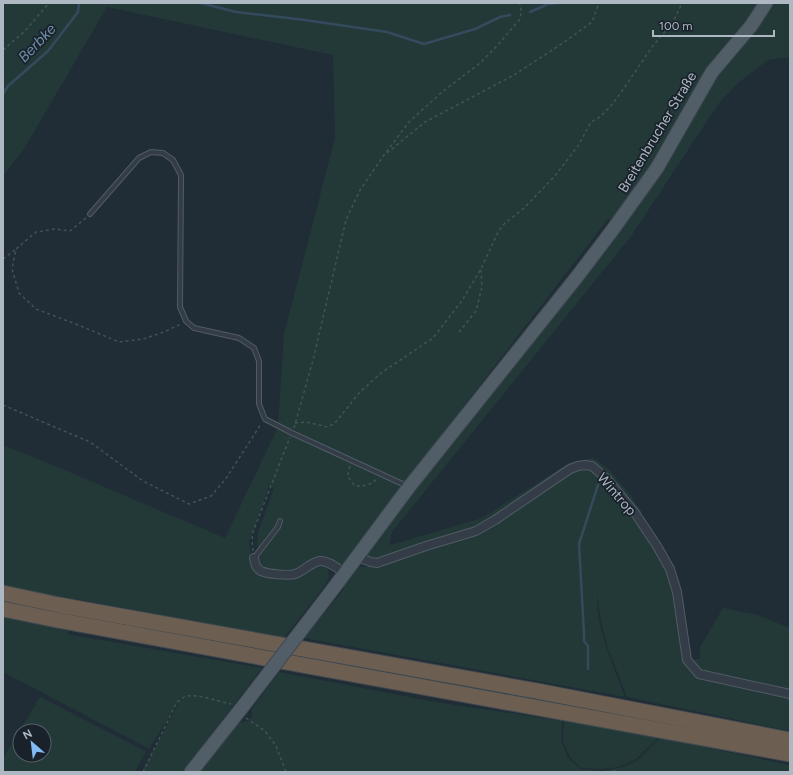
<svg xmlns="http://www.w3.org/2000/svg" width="793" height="775" font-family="Figtree,sans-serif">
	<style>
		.green { fill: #233938; fill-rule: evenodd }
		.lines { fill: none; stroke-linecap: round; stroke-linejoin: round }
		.stream { stroke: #344a5d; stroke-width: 2.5 }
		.service-casing { stroke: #515b64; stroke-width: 6 }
		.minor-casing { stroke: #515b64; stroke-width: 10 }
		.primary-casing { stroke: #3d4650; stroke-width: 15 }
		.motorway-casing { stroke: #3e4851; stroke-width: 17 }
		.path { stroke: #405454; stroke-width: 1.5; stroke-dasharray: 3 3; stroke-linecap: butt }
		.service { stroke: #343d47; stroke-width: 4 }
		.minor { stroke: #343d47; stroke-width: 8 }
		.primary { stroke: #515d67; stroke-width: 13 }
		.motorway { stroke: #6c5f51; stroke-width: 15 }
		.primary-bridge-casing { stroke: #3d4650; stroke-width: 15; stroke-linecap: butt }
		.primary-bridge { stroke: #515d67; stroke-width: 13 }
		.labels { text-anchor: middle; stroke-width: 3.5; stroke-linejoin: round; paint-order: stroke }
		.street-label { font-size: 14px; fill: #aeb8c3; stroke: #19222b }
		.water-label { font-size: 15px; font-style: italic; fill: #6f8da7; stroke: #19222b }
	</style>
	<rect width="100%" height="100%" fill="#202c36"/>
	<g class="green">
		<path d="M3,3H790V57L768,60L738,83L719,103L632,235L392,532L389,544L391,545L482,518L569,463L593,458L608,468L631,496L642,512L637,514L617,489L614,491L637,519L666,567L674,591L682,643L686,660L690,666V671L700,668L692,660L700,659V647L723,608L758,615L790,628V731L627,697L608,649L601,622L597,594C596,629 613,664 625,697L304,638L344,589L343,588L358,567L371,566L384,561L383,557L378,558L368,556V552L441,457L555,313L620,227L608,219L409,477L347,562L341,565L329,559H319L312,561L297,570L290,572L268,571L260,566L257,558L258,532L274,488L269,486L254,531L249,542L252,560L256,568L267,577L290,578L299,576L320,564L327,565L330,568L328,570L329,577L326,584L284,638L206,624L76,599L67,634L262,668L182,772H142L184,693L149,749L3,672V445L48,463L225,538L278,427L284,334L335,138L333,55L107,7L24,149L3,176Z"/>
		<path d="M279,672L436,702L562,721L561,741L568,758L581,769L601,771L620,768L637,761L660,738L790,765V772H200L237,724L248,721L252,717V709Z"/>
		<path d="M40,697L146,751L135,772H3V758ZM20,731H44V755H20Z"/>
		<path d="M564,721L659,737L636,759L619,767L601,769L581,768L570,757L563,741Z"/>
	</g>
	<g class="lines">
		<g class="stream">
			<path d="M201,3L236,12L305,20L387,32L424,44L475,29L500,17L510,15"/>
			<path d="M530,12L548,4L558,3"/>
			<path d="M3,94L8,86L48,51L78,12L79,3"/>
			<path d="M588,669V646L584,641V633L579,544L598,485"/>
			<path d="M614,771L615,772"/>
		</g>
		<g class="service-casing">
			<g id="service">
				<path d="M90,214L139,158L151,152L163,153L173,160L181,175V181L180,307L186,321L194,328L239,338L254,348L259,361V404L265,419L292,433L407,486"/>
				<path d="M254,558L278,527L280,521"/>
			</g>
		</g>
		<g class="minor-casing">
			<g id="minor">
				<path d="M357,557L371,562L377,563L426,546L476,531L495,520L570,469L578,466L585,465L592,466L607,479L635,513L657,546L670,569L677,592L687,660L699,674L790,694"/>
				<path d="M254,558C255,564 256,568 261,571C267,574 289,576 295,574C304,571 311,562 320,561C328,560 338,569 345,573"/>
			</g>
		</g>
		<g class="primary-casing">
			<g id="primary">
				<path d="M336,585L409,487L576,278L611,232L657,168L712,72L751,26L766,3"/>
				<path d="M191,772L244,705"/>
			</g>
		</g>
		<g class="motorway-casing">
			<g id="motorway">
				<path d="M3,593L59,605L537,691L790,740"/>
				<path d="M3,609L57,620L790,754"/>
			</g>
		</g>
		<g class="path">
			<path d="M3,50L24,32L49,3"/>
			<path d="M387,153L425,122L514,75L563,43L592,22L599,3"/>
			<path d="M86,218L70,231L55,229L36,232L16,249L12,269L19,293L36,309L78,325L119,342L143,339L164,332L181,324"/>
			<path d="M3,259L16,249"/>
			<path d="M459,332L476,311L482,287L481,269"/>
			<path d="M3,405L90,442L143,481L189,504L211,496L225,480L261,424"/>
			<path d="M295,423L306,422L328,427L335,423L359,393L381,373L433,338L461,302L481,269L499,230L505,223L523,209L554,177L578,146L591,122L600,117L610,107L622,91L652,47L673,22L682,3"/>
			<path d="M294,428L313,360L346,220L360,190L384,155L409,122L442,92L479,64L497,46L520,19L521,12V6L519,3"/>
			<path d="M350,466C346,476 349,479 355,486C364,486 369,486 377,479"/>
			<path d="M253,551L252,541L253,532L290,437"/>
			<path d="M246,718L265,731L276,746L286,772"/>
			<path d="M143,772L176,704C179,700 184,696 189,696C198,694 221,702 231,704"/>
		</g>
		<use href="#service" class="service"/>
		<use href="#minor" class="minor"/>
		<use href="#primary" class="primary"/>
		<use href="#motorway" class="motorway"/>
		<g class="primary-bridge-casing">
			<path id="primary-bridge" d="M244,705L336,585"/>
		</g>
		<use href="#primary-bridge" class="primary-bridge"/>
	</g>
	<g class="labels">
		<g class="street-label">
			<text transform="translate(657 132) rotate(-59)" y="5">Breitenbrucher Straße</text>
			<text transform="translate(617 494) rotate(49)" y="5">Wintrop</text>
		</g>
		<g class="water-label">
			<text transform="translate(37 43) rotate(-46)" y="5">Berbke</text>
		</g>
	</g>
	<rect width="793" height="775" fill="none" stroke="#aeb8c3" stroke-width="8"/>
	<g transform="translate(32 743) rotate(332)"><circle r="19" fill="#19222b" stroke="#555e68"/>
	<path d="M0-3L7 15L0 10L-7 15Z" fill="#82baf4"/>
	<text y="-6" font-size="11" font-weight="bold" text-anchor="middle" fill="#aeb8c3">N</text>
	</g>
	<path d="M653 30v6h121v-6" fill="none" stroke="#aeb8c3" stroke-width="2"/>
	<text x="659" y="30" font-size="12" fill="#aeb8c3" stroke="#19222b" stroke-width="3" paint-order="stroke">100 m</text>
</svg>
